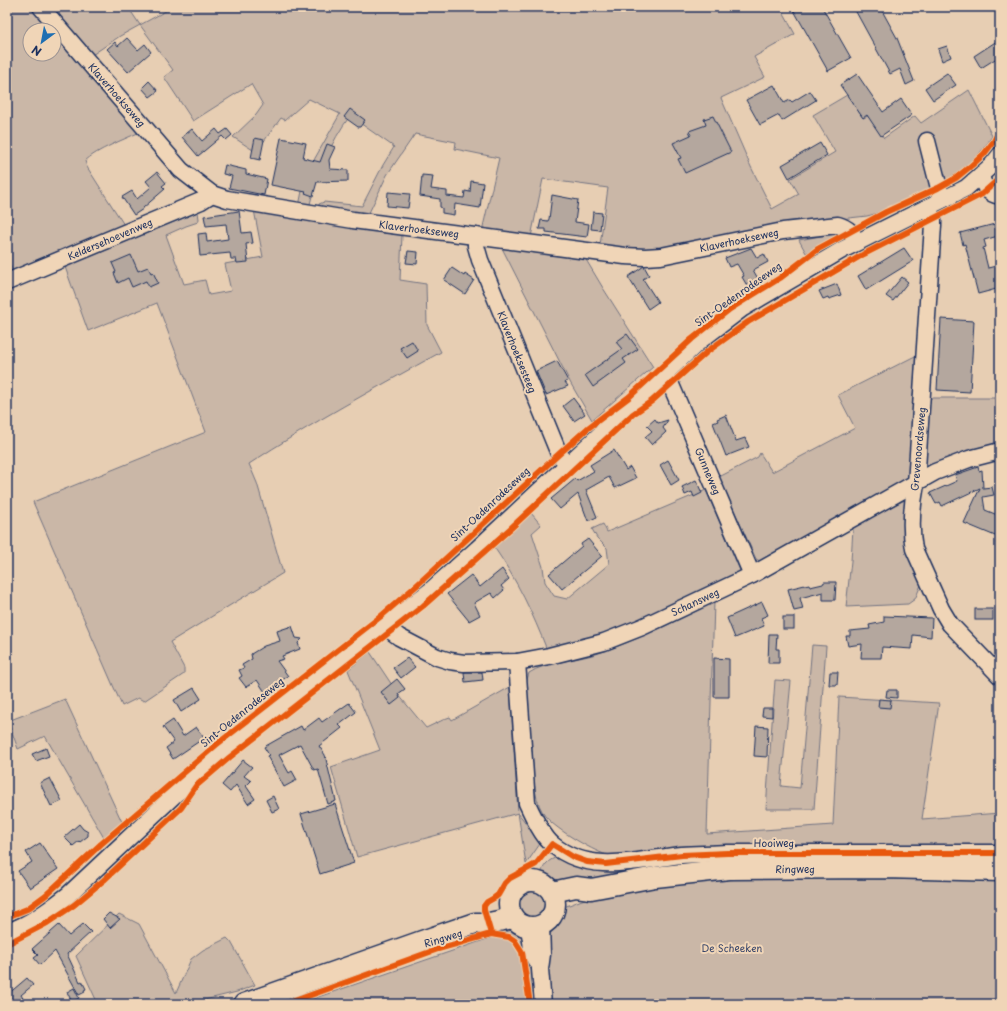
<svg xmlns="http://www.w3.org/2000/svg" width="1007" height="1011" font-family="'Playpen Sans',sans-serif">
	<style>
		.green { fill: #cab7a7; stroke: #727382 }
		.building { fill: #b4a79e; stroke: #1b2f5e }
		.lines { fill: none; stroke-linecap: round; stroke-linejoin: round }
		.minor-casing { stroke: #1b2f5e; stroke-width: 19 }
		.major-casing { stroke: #1b2f5e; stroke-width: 23 }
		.minor { stroke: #f0d5b7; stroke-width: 16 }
		.major { stroke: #f0d5b7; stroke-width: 20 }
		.cycleway-casing { stroke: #f0d5b7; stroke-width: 8 }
		.cycleway { stroke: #e8590c; stroke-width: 6 }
		.labels { text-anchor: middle; stroke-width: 4; stroke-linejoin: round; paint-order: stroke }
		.street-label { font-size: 10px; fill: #1b2f5e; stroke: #f0d5b7 }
		.park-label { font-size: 10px; fill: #354369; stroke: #f0d5b7 }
	</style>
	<rect width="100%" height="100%" fill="#e7ceb3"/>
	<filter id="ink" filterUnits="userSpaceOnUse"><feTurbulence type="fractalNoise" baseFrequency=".025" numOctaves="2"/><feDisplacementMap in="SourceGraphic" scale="8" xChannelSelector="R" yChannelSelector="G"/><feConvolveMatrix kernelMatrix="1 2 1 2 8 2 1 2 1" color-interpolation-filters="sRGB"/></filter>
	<g filter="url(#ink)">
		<g class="green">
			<path d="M7,7H33L52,30H30V54H54V33L140,132C125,139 96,150 85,161L87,167L126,228L14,273L7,259Z"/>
			<path d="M47,7H128L140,25L173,7H780L795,34L754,57L765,77L721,98L751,167L772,209L799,194L790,179L835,152L813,115L847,95L863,118L868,116L884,138L915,116L921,123L969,90L992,136C971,171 933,189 896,204C887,208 877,214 867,216C858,217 849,218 840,219L654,250L600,245L608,188L543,179L531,237L482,231L499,158L455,149L456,142L415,134L387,175L367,217L319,207V204L324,202L362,206L383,165L394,147L350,116C331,141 316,177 309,208L299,206L303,186L310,167L340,114L309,99L285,120L281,118L256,152L233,137L256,115L263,105L251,84L193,121L164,77L173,70L140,25L120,36L89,57Z"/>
			<path d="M254,210L402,235L400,280L426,284L427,325L441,352C376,388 311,423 249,464L257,483L283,573L170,642L184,668V674L144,701L138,698L122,706L33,502L206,432L157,303L88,331L65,267L198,212L199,219L198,222L186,226L166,235L184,284L205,280L209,295L231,291L225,264L263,257Z"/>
			<path d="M843,232L806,253L799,240Z"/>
			<path d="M502,248L585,258L603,288L653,367L592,420L571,384Z"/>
			<path d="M921,353L911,481L767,558L760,561L756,559L719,477L758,457L760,453L772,472L855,428L838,395Z"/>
			<path d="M928,398H1000V446L925,470Z"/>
			<path d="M706,490L741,573L609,635L547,650C533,614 517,580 494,547L531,513L541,525L532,533L543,567L545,582L554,596L567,599L609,564L607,548L597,538L592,529L603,524L607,532Z"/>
			<path d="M907,499L924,578L915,599L908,604L846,607L851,561L853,528L884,510Z"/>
			<path d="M714,602L707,834L833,825L839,697L939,703L922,819L1000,813V851H701L607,855C591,850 551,827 543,813C532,794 534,772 532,750C530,728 528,705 526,683L529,673C545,662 577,660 596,654C637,640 675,622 714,602Z"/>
			<path d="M812,645L826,646L814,809H766L775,680L791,681L781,786L800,788Z"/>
			<path d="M370,652L398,694L426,728L447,718L450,717L452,720L510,687L518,813L532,831L542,841L526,864L518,813L357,857L331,767L380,750L348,670Z"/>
			<path d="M65,699L122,822L104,838L45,736L18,749L8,721Z"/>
			<path d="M558,857L585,869L638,872L554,885L540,877C543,866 547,860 558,857Z"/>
			<path d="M755,878L1000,880V1004H298L490,938L559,912L564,907L582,900L629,887Z"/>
			<circle cx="531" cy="904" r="14"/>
			<path d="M119,914L139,924L176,993L191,959L203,950L227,938L231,942L255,985L237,992L188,1004H98L76,956Z"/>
		</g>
		<g class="building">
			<path d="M792,7H822L851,58L828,71Z"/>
			<path d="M861,7H880L897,38L914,81L906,85L900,69L890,74L855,10Z"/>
			<path d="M127,38L138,50L145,44L151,52L128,72L107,49L115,42L118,46Z"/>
			<path d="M1000,39V56L981,68L974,56Z"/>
			<path d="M947,46L951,57L942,61L938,49Z"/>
			<path d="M947,73L956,85L933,100L925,88Z"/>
			<path d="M857,74L883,112L901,99L912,115L881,136L867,115L863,118L840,85Z"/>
			<path d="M149,81L158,91L150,97L142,88Z"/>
			<path d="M774,85L784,103L790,100L792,102L810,91L816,100L782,121L779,115L760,125L746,100Z"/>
			<path d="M350,109L365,120L360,127H358L344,117Z"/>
			<path d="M713,116L731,152L685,173L678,159L681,158L673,143L691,135L689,131L706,125L704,119Z"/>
			<path d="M192,129L202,141L216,129L220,134L227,129L232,135L226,140L222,136L198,156L182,137Z"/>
			<path d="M255,138L264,140L260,160L251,158Z"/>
			<path d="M281,138L306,143L303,158L320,162L327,144L335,147L329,160L330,169L348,170V181L317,182L313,196L305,193L306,192L271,185Z"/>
			<path d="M820,143L827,155L789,178L782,165Z"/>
			<path d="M225,165L246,170V174L267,179L264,195L229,188L232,176L223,174Z"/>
			<path d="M157,172L166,183L162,186L165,189L143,208V209L134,215L122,197L132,191L137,199L151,187L146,181Z"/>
			<path d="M422,175L433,176L431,189L447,191V196L464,198L465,191L470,192L471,181L483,183L480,208L455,204L454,215L442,213V208L440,207V199L420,196Z"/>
			<path d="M388,192L410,194L408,208L387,206Z"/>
			<path d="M552,195L578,200L575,222L589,224L587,237L546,232V229H539L541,220L548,221L549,219Z"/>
			<path d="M239,211L242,233L251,232L253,243L246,244L248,262L237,263L236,259H231L230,253L200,256L198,234L206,233L207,242L228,239L226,224L206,226L204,216Z"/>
			<path d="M593,212L602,213L600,230L591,229Z"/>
			<path d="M995,224L998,236L984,240L986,247L983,248L988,268L1000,265V288L978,294L965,244L963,245L960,233Z"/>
			<path d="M751,248L757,258L764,254L768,262L753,270L760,282L749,289L742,277L744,276L737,264L729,267L725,258Z"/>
			<path d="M904,248L913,261L866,290L858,276Z"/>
			<path d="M408,251L418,252L417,264L406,263Z"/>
			<path d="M131,255L138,271L148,267L151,273L153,272L158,283L149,287L146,281L132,287L128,278L118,283L114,273L116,272L112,263Z"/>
			<path d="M644,266L649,275L643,279L658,302L648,309L628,277Z"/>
			<path d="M452,268L464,276L465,274L474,280L465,294L444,280Z"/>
			<path d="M902,277L908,282L893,301L886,296Z"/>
			<path d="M837,284L841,295L829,299L828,297L823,299L819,291Z"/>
			<path d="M941,319L974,321L970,392L937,390Z"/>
			<path d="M627,334L638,349L623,359L626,363L593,387L585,375L622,349L616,342Z"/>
			<path d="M412,341L418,351L407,358L400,348Z"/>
			<path d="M557,361L568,381L565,382L568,386L546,395L536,371Z"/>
			<path d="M573,398L585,414L574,421L563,406Z"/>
			<path d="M726,415L736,441L745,438L749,447L726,456L713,423L718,421L717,419Z"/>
			<path d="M655,419L658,423L668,420L663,428L666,432L652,445L645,437L652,431L647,426Z"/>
			<path d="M614,450L626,470L630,467L636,478L615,488L609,477L586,490L597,517L588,521L578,494L560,509L551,499L575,479L577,481L594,471L590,465Z"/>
			<path d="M668,460L679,480L671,485L660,465Z"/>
			<path d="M978,467L979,471L982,470L983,488L992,487L994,495L983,497L985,510L1000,516V538L964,523L980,488L942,506L940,502L936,504L930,493L957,481L955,475Z"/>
			<path d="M696,480L702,493L694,497L692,492L685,495L682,487Z"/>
			<path d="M588,539L602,556L562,589L549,574L582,546L581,544Z"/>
			<path d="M502,569L509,579L501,586L504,590L495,598L491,593L474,603L480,615L469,621L447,594L471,575L480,587Z"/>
			<path d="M824,582H836L835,600H823V592L800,598L803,609L794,611L788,589L809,584L810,587L823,584Z"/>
			<path d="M762,602L768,615L761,618L764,626L735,638L727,618Z"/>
			<rect x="975" y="609" width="18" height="11"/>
			<path d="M884,616L932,618L931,637L913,635L912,649L882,647L881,658H861L862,644L848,646L846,636H850V631L870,629L869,625L884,622Z"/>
			<rect x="783" y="617" width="11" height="12"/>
			<path d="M292,626L296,638L302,639L298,643L300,649L282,656L284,659L277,661L288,676L265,692L257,680L246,687L239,678L242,676L239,670L244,668L242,665L252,659L251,654L264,646L280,641L277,631Z"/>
			<path d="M769,634H777L776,649H779V663H768Z"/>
			<path d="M407,658L415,667L401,678L393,668Z"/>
			<path d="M714,658L729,659V697H714Z"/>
			<path d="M464,672H482L483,680L465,682Z"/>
			<path d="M830,672H838L837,685H829Z"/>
			<path d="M397,679L405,689L398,694L400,698L391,705L381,692Z"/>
			<path d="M194,688L201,699L181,712L174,700Z"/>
			<path d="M887,690H897V698L886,697Z"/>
			<path d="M879,699L891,700L890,708L878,707Z"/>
			<path d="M349,703L356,712L339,725L342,728L319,746L325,755L336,801L328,804L318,769L314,770L300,744L279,755L289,773L292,771L297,780L284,787L267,756L269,755L264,747L301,726L303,730L319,718L322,722Z"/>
			<path d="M763,708H772V717L762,716Z"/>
			<path d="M173,720L183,736L196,727L204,738L173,759L166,748L174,742L163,727Z"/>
			<path d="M756,726L768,727L767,757L754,756Z"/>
			<path d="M46,748L49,756L36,761L32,754Z"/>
			<path d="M243,760L252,767L244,776L251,781L246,786L255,799L248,804L236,785L230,792L222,785Z"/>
			<path d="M50,778L62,801L51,806L40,783Z"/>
			<path d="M273,796L279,809L272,812L266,800Z"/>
			<path d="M335,804L354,863L320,874L301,814Z"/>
			<path d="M79,824L83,829L88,832V836L80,842L79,841L73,846L64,837Z"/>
			<path d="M40,843L58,869L30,888L18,871L32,862L26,852Z"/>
			<path d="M109,913L120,919L110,928L103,919Z"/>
			<path d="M83,924L91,932L67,954L80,982L82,981L86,989L84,990L85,992L79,995L55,951L40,965L34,958L38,955L32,949L59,925L69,936Z"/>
			<path d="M27,978L33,985L21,995L24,1000L19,1004H15L7,995Z"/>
			<path d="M74,988L79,998L72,1002L67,992Z"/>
		</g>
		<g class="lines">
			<g class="minor-casing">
				<g id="minor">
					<path d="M41,7L181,170L212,194L227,199L353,220L625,256L645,257L661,256L783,231L838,225C848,228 852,233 857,241"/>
					<path d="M927,141L942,200"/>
					<path d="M981,176C984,187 988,194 1000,196"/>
					<path d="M928,207L933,220V225L916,484C912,505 910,529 914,549L941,609L950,624L1000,676"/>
					<path d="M476,236V246L480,260L559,454L567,464"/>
					<path d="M7,282L201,201L212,194"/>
					<path d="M664,374L671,385L752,575"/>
					<path d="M386,625L391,631L399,637L437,657L450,661L464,663L517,662L549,656L604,642L642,627L752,575L935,472L969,459L1000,451"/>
					<path d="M517,662L527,803C533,816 542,836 553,845C590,875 638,860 681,855C696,854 711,854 727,853H1000"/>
					<path d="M541,925L542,954L540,969L543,1004"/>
					<path d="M529,927L533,955L536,961"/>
					<path d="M7,932C30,924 49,910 68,895L197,774L431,590L477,549L701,340L743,308L842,250L966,188L992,165L1000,155"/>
				</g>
			</g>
			<g class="major-casing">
				<g id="major">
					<circle cx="532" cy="904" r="23"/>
					<path d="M552,892L576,887L591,889L655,877L729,869L885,868L1000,871"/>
					<path d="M244,1004L422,941L475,923H489L513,918"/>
				</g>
			</g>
			<use href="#minor" class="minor"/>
			<use href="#major" class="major"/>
			<g class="cycleway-casing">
				<g id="cycleway">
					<path d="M7,917L27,909L46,895L101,844L216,745L380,617L416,586L559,454L588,428L629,397L692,339L730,309L780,278L818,249L886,212L938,188L956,178L972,165L984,154L994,141L1000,130"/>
					<path d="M491,934L484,910V906L487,902L494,898L498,895L505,883L510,878L536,864L552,844L573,857L587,862L606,864L682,855L727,853H1000"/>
					<path d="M7,944L47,923L74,905L104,880L181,808L196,786L230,757L423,606L511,528L633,414L652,401L708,351L748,322L864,254L982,194L1000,178"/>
					<path d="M286,1004L438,949L491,934L509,937L515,941L522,952L530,1004"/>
				</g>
			</g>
			<use href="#cycleway" class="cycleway"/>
		</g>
	</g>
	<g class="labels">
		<g class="street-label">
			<text transform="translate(117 95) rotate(49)" y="4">Klaverhoekseweg</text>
			<text transform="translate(419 229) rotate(7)" y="4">Klaverhoekseweg</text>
			<text transform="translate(110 239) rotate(-23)" y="4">Keldersehoevenweg</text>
			<text transform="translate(739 240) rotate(-12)" y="4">Klaverhoekseweg</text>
			<text transform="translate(738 294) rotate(-35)" y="4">Sint-Oedenrodeseweg</text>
			<text transform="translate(517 352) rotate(68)" y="4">Klaverhoeksesteeg</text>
			<text transform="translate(918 449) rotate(-85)" y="4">Grevenoordseweg</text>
			<text transform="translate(708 471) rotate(67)" y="4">Gunneweg</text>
			<text transform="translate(490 504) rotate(-43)" y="4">Sint-Oedenrodeseweg</text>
			<text transform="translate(695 602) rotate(-25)" y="4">Schansweg</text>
			<text transform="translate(242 712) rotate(-39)" y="4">Sint-Oedenrodeseweg</text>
			<text x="774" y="847">Hooiweg</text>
			<text x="795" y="873">Ringweg</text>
			<text transform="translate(443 938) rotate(-17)" y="4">Ringweg</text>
		</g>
		<g class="park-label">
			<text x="732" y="952">De Scheeken</text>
		</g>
	</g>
	<rect width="1007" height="1011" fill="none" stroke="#f0d5b7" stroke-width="24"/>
	<rect x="12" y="12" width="983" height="987" fill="none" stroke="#1b2f5e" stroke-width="1.5" filter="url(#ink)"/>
	<g transform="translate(42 42) rotate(212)"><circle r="19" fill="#f0d5b7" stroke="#9b9393"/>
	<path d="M0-3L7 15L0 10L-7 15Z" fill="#1f6fb2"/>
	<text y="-6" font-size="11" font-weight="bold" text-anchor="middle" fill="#1b2f5e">N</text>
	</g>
</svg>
